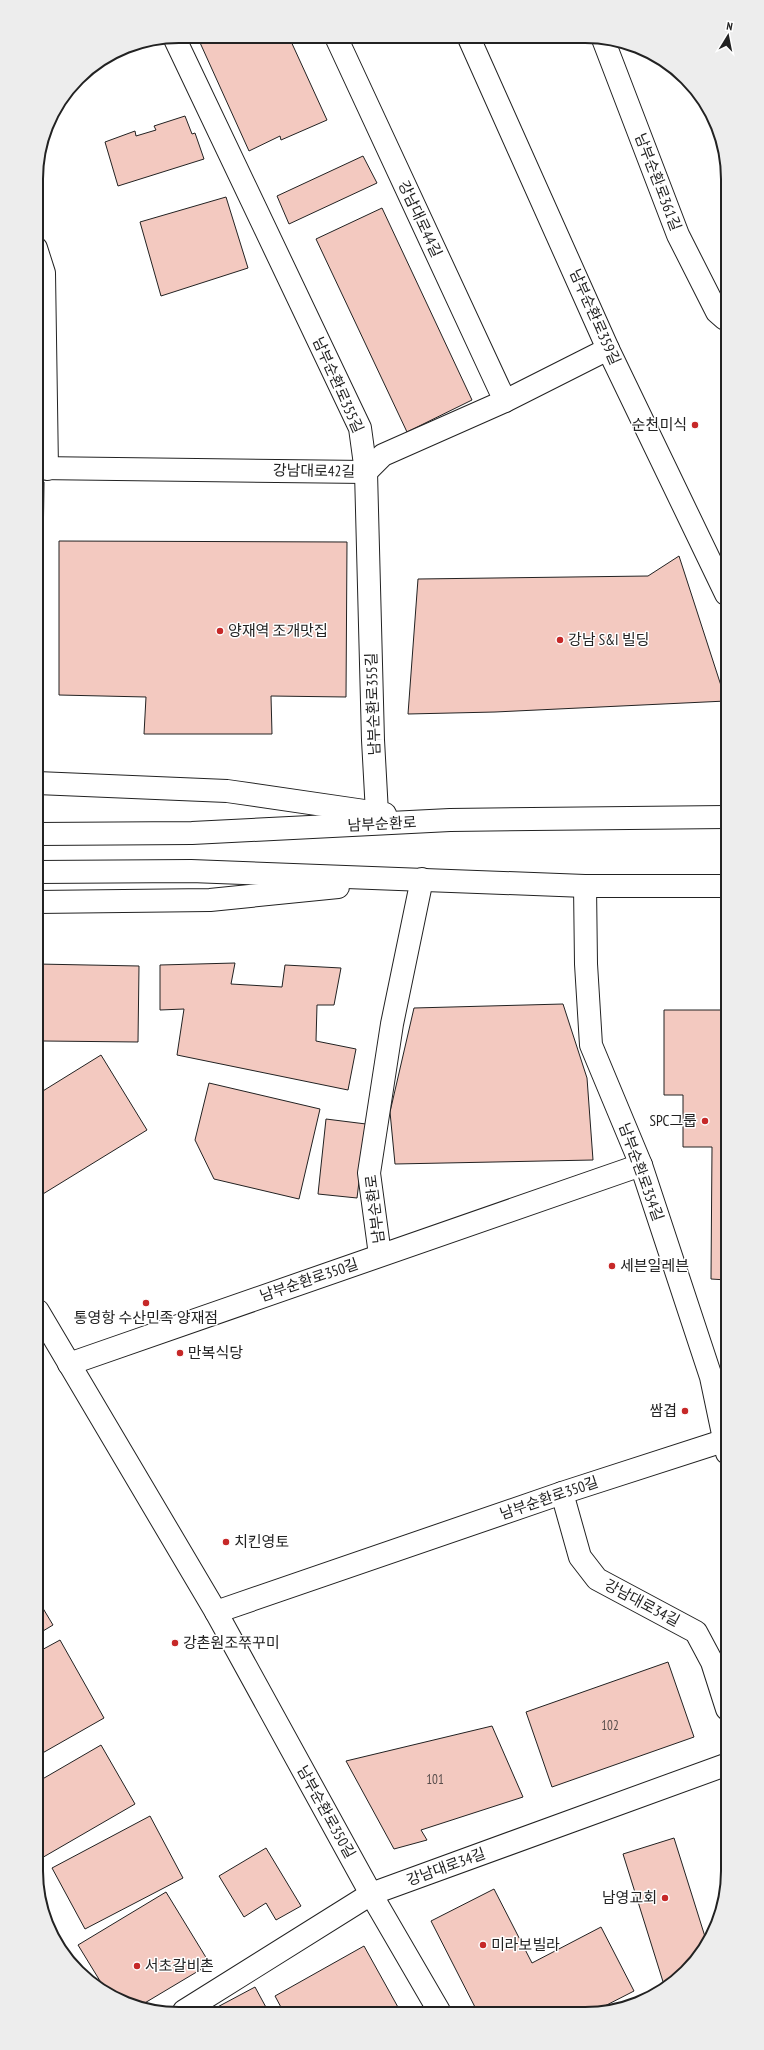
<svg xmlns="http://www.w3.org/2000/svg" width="764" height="2050" font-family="'PT Sans Narrow','Noto Sans KR',sans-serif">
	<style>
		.building { fill: #f3c9c0; stroke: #222 }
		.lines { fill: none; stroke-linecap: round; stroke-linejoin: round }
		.minor-casing { stroke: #222; stroke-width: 24 }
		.major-casing { stroke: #222; stroke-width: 24 }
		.minor { stroke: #fff; stroke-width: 22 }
		.major { stroke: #fff; stroke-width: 22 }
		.poi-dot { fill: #c62828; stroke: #fff; stroke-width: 1.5 }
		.labels { text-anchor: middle; stroke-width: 3; stroke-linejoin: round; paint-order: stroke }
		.number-label { font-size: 13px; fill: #564c4a }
		.street-label { font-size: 15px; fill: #222; stroke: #fff }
		.poi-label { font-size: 15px; fill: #222; stroke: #fff; text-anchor: start }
		.rim { fill: none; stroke: #222; stroke-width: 2 }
	</style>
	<rect width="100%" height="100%" fill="#fff"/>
	<g class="building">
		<path d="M197,36L289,37L327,120L281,140L280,136L249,151Z"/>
		<path d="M185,116L192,134L195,133L204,159L118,186L105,142L135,131L136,136L156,130L154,126Z"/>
		<path d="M363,156L377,183L289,224L277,196Z"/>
		<path d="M226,197L248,268L161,296L140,222Z"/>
		<path d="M382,208L472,400L407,432L316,239Z"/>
		<path d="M37,481L44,482L43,554H37Z"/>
		<path d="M59,541L347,542L346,697L271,696L272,734H144L146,697L59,695Z"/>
		<path d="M679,556L726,701L495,712L408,714L418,579L648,576Z"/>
		<path d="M41,615L40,722H37V616Z"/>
		<path d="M235,963L231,984L282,987L285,965L341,968L334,1005H317L316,1041L356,1049L348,1090L177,1055L184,1009L160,1010V965Z"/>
		<path d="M37,964L139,966L138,1042L44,1041L38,1043Z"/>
		<path d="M563,1004L587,1078L593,1160L395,1164L390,1112L414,1008Z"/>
		<path d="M664,1010H726L727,1280L711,1279L712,1147H683V1095H664Z"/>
		<path d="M101,1055L147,1130L38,1197V1094Z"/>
		<path d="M209,1083L320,1109L299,1199L214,1179L195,1140Z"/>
		<path d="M326,1119L366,1124L357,1198L318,1194Z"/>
		<path d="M38,1600L53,1625L38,1634Z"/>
		<path d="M60,1640L104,1718L39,1755L38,1652Z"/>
		<path d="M668,1662L694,1737L552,1787L526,1712Z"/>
		<path d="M492,1726L523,1797L421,1830L427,1840L394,1849L346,1761Z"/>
		<path d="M101,1745L135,1804L40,1859L39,1781Z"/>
		<path d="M150,1816L183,1878L85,1929L52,1868Z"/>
		<path d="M674,1838L707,1943L693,1965L665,1988L623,1854Z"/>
		<path d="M266,1848L301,1906L276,1920L266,1903L244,1917L219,1876Z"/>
		<path d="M494,1889L532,1963L601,1927L634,1991L595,2011H477L431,1921Z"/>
		<path d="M166,1892L210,1964L138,2007L115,1999L108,1994L78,1945Z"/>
		<path d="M364,1946L399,2009L396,2011H283L275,1996Z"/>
		<path d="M255,1987L268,2011H210Z"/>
	</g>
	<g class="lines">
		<g class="minor-casing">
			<g id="minor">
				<path d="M174,37L360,428L366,472L373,740L377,813"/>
				<path d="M336,37L505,401"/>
				<path d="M469,38L608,349L726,594"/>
				<path d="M603,39L678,235L717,312L725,319"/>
				<path d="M36,248L44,273L47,469"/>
				<path d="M37,468L366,472L383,455L505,401L608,349"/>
				<path d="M585,886L586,964L591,1045L641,1165L711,1377L727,1453"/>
				<path d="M380,1255L369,1173L392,1024L422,879"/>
				<path d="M38,1311L216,1612L371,1894L439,2011"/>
				<path d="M69,1364L641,1165"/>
				<path d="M562,1493L580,1557L597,1579L696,1632L712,1662L727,1709"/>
				<path d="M216,1612L562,1493L723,1441"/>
				<path d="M184,2011L371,1894L728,1764"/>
			</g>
		</g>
		<g class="major-casing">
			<g id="major">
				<path d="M37,783L227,791L385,814"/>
				<path d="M37,834L192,833L450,820L726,817"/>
				<path d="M37,872L191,871L585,886H726"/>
				<path d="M37,902L210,900L338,887"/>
			</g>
		</g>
		<use href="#minor" class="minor"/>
		<use href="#major" class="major"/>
	</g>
	<g class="poi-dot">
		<circle cx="695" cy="425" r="4"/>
		<circle cx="220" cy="631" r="4"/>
		<circle cx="560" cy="640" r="4"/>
		<circle cx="705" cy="1121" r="4"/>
		<circle cx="612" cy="1266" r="4"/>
		<circle cx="146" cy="1303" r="4"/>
		<circle cx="180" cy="1353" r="4"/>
		<circle cx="685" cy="1411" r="4"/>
		<circle cx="226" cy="1542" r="4"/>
		<circle cx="175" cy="1643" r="4"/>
		<circle cx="665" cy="1898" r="4"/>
		<circle cx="483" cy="1945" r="4"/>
		<circle cx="137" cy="1966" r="4"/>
	</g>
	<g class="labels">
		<g class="number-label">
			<text x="610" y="1730">102</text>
			<text x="435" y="1784">101</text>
		</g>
		<g class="street-label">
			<text transform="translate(658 182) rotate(69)" y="5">남부순환로361길</text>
			<text transform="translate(420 219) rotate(65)" y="5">강남대로44길</text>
			<text transform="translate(595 317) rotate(66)" y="5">남부순환로359길</text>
			<text transform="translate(338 385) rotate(66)" y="5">남부순환로355길</text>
			<text transform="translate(314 471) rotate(1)" y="5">강남대로42길</text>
			<text transform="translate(373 704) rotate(-92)" y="5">남부순환로355길</text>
			<text transform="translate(382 824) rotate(-3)" y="5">남부순환로</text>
			<text transform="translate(641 1172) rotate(70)" y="5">남부순환로354길</text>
			<text transform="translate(375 1209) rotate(-97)" y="5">남부순환로</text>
			<text transform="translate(309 1280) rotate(-19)" y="5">남부순환로350길</text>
			<text transform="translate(549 1498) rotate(-19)" y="5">남부순환로350길</text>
			<text transform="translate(642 1603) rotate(28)" y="5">강남대로34길</text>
			<text transform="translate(326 1812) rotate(61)" y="5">남부순환로350길</text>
			<text transform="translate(446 1867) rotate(-20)" y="5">강남대로34길</text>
		</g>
		<g class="poi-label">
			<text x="687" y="430" text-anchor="end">순천미식</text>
			<text x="228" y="636">양재역 조개맛집</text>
			<text x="568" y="645">강남 S&amp;I 빌딩</text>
			<text x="697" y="1126" text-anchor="end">SPC그룹</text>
			<text x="620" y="1271">세븐일레븐</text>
			<text x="146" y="1323" text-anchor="middle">통영항 수산민족 양재점</text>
			<text x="188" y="1358">만복식당</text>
			<text x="677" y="1416" text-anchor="end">쌈겹</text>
			<text x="234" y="1547">치킨영토</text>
			<text x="183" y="1648">강촌원조쭈꾸미</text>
			<text x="657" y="1903" text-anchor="end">남영교회</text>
			<text x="491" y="1950">미라보빌라</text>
			<text x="145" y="1971">서초갈비촌</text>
		</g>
	</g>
	<path d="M0 0H764V2050H0ZM179 43H585A136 136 0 0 1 721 179V1871A136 136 0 0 1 585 2007H179A136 136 0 0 1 43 1871V179A136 136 0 0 1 179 43Z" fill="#ededed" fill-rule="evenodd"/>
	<path class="rim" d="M179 43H585A136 136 0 0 1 721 179V1871A136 136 0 0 1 585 2007H179A136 136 0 0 1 43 1871V179A136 136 0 0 1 179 43Z"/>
	<g transform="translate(728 36) rotate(10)" stroke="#ffffff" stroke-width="3" paint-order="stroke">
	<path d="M0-3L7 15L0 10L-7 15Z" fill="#222222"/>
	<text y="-6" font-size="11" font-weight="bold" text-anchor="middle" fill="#222222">N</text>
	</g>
</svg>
